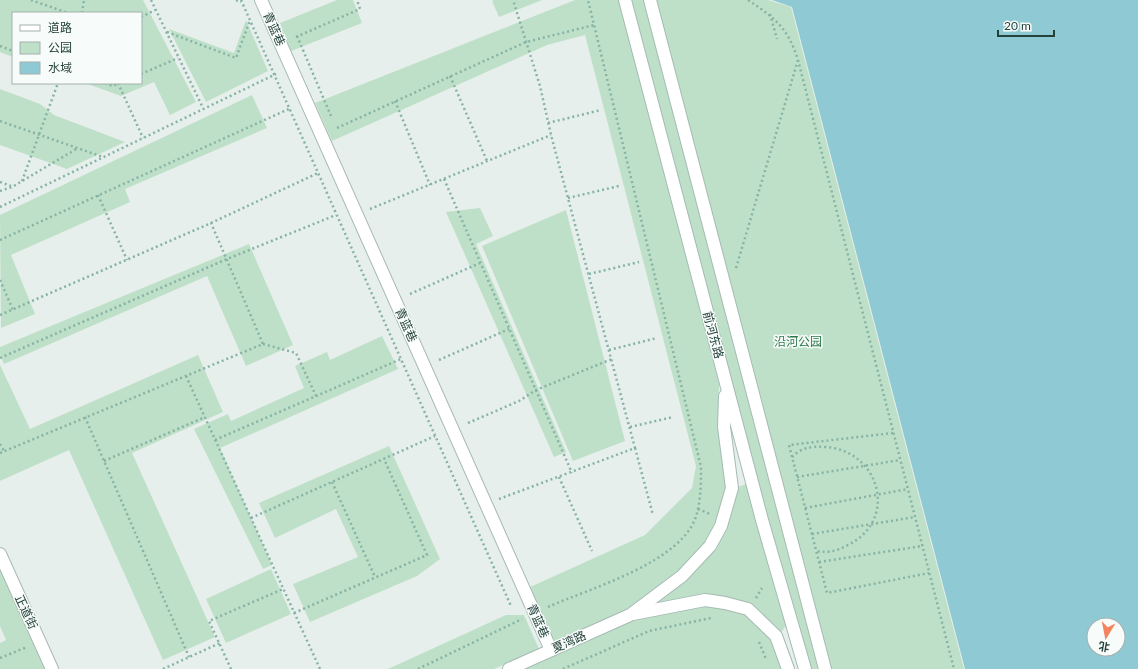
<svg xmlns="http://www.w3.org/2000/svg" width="1138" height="669" font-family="Lato,'Noto Sans SC',sans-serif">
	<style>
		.green { fill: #bfe0c8 }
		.water { fill: #8ec9d4; fill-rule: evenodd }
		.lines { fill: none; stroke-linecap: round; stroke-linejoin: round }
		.street-casing { stroke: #a8b8b2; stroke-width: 14 }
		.secondary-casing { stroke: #a4bbb3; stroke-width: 14 }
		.path { stroke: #86b3a5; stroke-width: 2.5; stroke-dasharray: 2 3; stroke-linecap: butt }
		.street { stroke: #fff; stroke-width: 12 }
		.secondary { stroke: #fff; stroke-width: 12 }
		.labels { text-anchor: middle; stroke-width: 3; stroke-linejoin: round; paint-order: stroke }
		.street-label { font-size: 12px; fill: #24423a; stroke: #f7fbf9 }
		.park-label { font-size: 12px; fill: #2d7a4b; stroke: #f7fbf9 }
	</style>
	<rect width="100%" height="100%" fill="#e6efeb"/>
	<g class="green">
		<path d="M0,0H143L196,102L170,115L154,82L121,96L85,83H141V13H13V57L0,52Z"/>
		<path d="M337,0H353L362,23L291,51L280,23Z"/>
		<path d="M494,0H542L499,17L492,1Z"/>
		<path d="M575,0H620L719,384L718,428L728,489L717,524L704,544L677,572L626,610L554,644L528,588L645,535L692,488L696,466L585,35L547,45L332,141L315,103Z"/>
		<path d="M629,0H768L791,7L964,669H809L729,381Z"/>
		<path d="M246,20L268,71L206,102L169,29L234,53Z"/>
		<path d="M0,89L40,104L54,115L125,142L67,169L0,145Z"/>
		<path d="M252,95L267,128L125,189L130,202L11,255L35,314L1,328L0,215Z"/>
		<path d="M480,208L493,236L476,244L566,452L554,457L446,212Z"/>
		<path d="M566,210L625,441L573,461L482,246Z"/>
		<path d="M249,244L293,345L246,366L207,276L4,364L0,355V347Z"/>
		<path d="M382,336L398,369L220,448L272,565L263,569L194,429L228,414L231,421L304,388L295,366L327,352L330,360Z"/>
		<path d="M198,355L223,412L132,453L215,637L163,660L69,450L0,481V365L30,429Z"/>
		<path d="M389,446L440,559L417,576L310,622L293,584L358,557L336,509L275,538L259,503Z"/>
		<path d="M749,483L788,623L779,635L725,600L639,610L712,547L735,488Z"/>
		<path d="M0,567L46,669H0V643L6,640L0,626Z"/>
		<path d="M271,569L291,614L226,643L206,599Z"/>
		<path d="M705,602L747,611L775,637L786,669H513L631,616Z"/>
		<path d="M506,615H524L539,649L494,669H388Z"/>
	</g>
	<path class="water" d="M772,0H1138V669H965L792,7ZM1094,625H1118V649H1094Z"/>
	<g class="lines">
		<g class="street-casing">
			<g id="street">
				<path d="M261,0L551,650"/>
				<path d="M0,554L52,669"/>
			</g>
		</g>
		<g class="secondary-casing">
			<g id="secondary">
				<path d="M625,0L762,520L805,669"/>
				<path d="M650,0L825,669"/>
				<path d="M633,614L705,600L725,603L748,609L776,636L788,669"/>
				<path d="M509,669L630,615L682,576L710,546L721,526L732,488L724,427L725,396"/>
			</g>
		</g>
		<g class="path">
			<path d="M31,0L68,13"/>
			<path d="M151,0L203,108"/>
			<path d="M236,0L241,2"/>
			<path d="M241,0L511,606"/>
			<path d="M748,0C775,18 788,28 798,60L954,669"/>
			<path d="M82,13L84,0"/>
			<path d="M770,14L777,39"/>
			<path d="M141,17L155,10"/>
			<path d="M167,32L236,58L250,20"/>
			<path d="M297,36L331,116"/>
			<path d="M296,37L360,9L357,0"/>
			<path d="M0,46L13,51"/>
			<path d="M141,74L178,58"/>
			<path d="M450,76L487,161"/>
			<path d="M105,83L113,86L119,83"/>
			<path d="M118,83L143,138"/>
			<path d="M395,101L430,185"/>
			<path d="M0,121L103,157"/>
			<path d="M548,123L601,110"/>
			<path d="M337,128L526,42L594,25"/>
			<path d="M444,179L572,473"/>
			<path d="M22,181L58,83"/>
			<path d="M0,182L11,186"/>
			<path d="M0,191L12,187L78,148"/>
			<path d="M98,195L127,260"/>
			<path d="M568,198L619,186"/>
			<path d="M0,207L276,74"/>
			<path d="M370,209L551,135"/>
			<path d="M0,240L291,108"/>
			<path d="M736,268L798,60"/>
			<path d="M589,274L639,262"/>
			<path d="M0,280L13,310"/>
			<path d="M410,294L480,263"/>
			<path d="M0,315L211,223L318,173"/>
			<path d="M263,344L296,353L316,396"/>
			<path d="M609,350L657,338"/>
			<path d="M0,358L227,259L336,215"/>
			<path d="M439,360L509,329"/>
			<path d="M186,376L320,669"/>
			<path d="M85,417L189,657"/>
			<path d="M468,423L519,401L536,390L612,359"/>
			<path d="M630,427L673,417"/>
			<path d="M893,433L789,445L827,593L929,573"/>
			<path d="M215,440L401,359"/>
			<path d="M0,444L4,451"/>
			<path d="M635,448L653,515"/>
			<path d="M0,453L263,344L211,223"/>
			<path d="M792,457C802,447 812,446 826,447C880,451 899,520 848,545C837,551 829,553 816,551"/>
			<path d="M104,461L205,417"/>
			<path d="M559,477L592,551"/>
			<path d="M797,477L900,460"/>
			<path d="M332,482L375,577"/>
			<path d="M499,499L635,448L551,135L540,86L513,0"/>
			<path d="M805,508L908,489"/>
			<path d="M698,509L710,514"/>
			<path d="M251,518L435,436"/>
			<path d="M812,534L915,517"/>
			<path d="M819,562L922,546"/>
			<path d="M756,598L762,588"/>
			<path d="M548,607C590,588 685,562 697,513C701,498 701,482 701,467L588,0"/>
			<path d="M294,613L427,555L384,459"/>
			<path d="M759,642L766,659"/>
			<path d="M0,658L27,647"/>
			<path d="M163,669L220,643"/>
			<path d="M231,669L209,621L283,589"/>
			<path d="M418,669L522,619"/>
			<path d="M563,669L649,631L711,618"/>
		</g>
		<use href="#street" class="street"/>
		<use href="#secondary" class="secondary"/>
	</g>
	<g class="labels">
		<g class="street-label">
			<text transform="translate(274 29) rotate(66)" y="4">青蓝巷</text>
			<text transform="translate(406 325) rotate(66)" y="4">青蓝巷</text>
			<text transform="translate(713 335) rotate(75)" y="4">前河东路</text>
			<text transform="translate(26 612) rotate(65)" y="4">正道街</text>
			<text transform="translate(538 621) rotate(66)" y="4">青蓝巷</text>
			<text transform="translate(569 642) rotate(-24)" y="4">夏湾路</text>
		</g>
		<g class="park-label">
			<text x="798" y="346">沿河公园</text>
		</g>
	</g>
	<rect x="12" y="12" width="130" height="72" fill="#f7fbf9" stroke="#a3b1ad"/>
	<rect x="20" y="25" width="20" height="6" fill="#ffffff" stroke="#a3b1ad"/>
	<text x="48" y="32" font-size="12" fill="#24423a">道路</text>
	<rect x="20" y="42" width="20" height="12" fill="#bfe0c8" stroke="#a3b1ad"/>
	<text x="48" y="52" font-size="12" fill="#24423a">公园</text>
	<rect x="20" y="62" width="20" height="12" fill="#8ec9d4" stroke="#a3b1ad"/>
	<text x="48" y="72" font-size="12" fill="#24423a">水域</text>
	<g transform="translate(1106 637) rotate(190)"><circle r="19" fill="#f7fbf9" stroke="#a3b1ad"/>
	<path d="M0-3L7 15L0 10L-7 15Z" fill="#f4845f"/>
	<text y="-6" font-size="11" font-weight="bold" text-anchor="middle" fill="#24423a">北</text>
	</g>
	<path d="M998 30v6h56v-6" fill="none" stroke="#24423a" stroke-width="2"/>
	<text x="1004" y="30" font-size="12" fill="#24423a" stroke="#f7fbf9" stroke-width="3" paint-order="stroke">20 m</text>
</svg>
